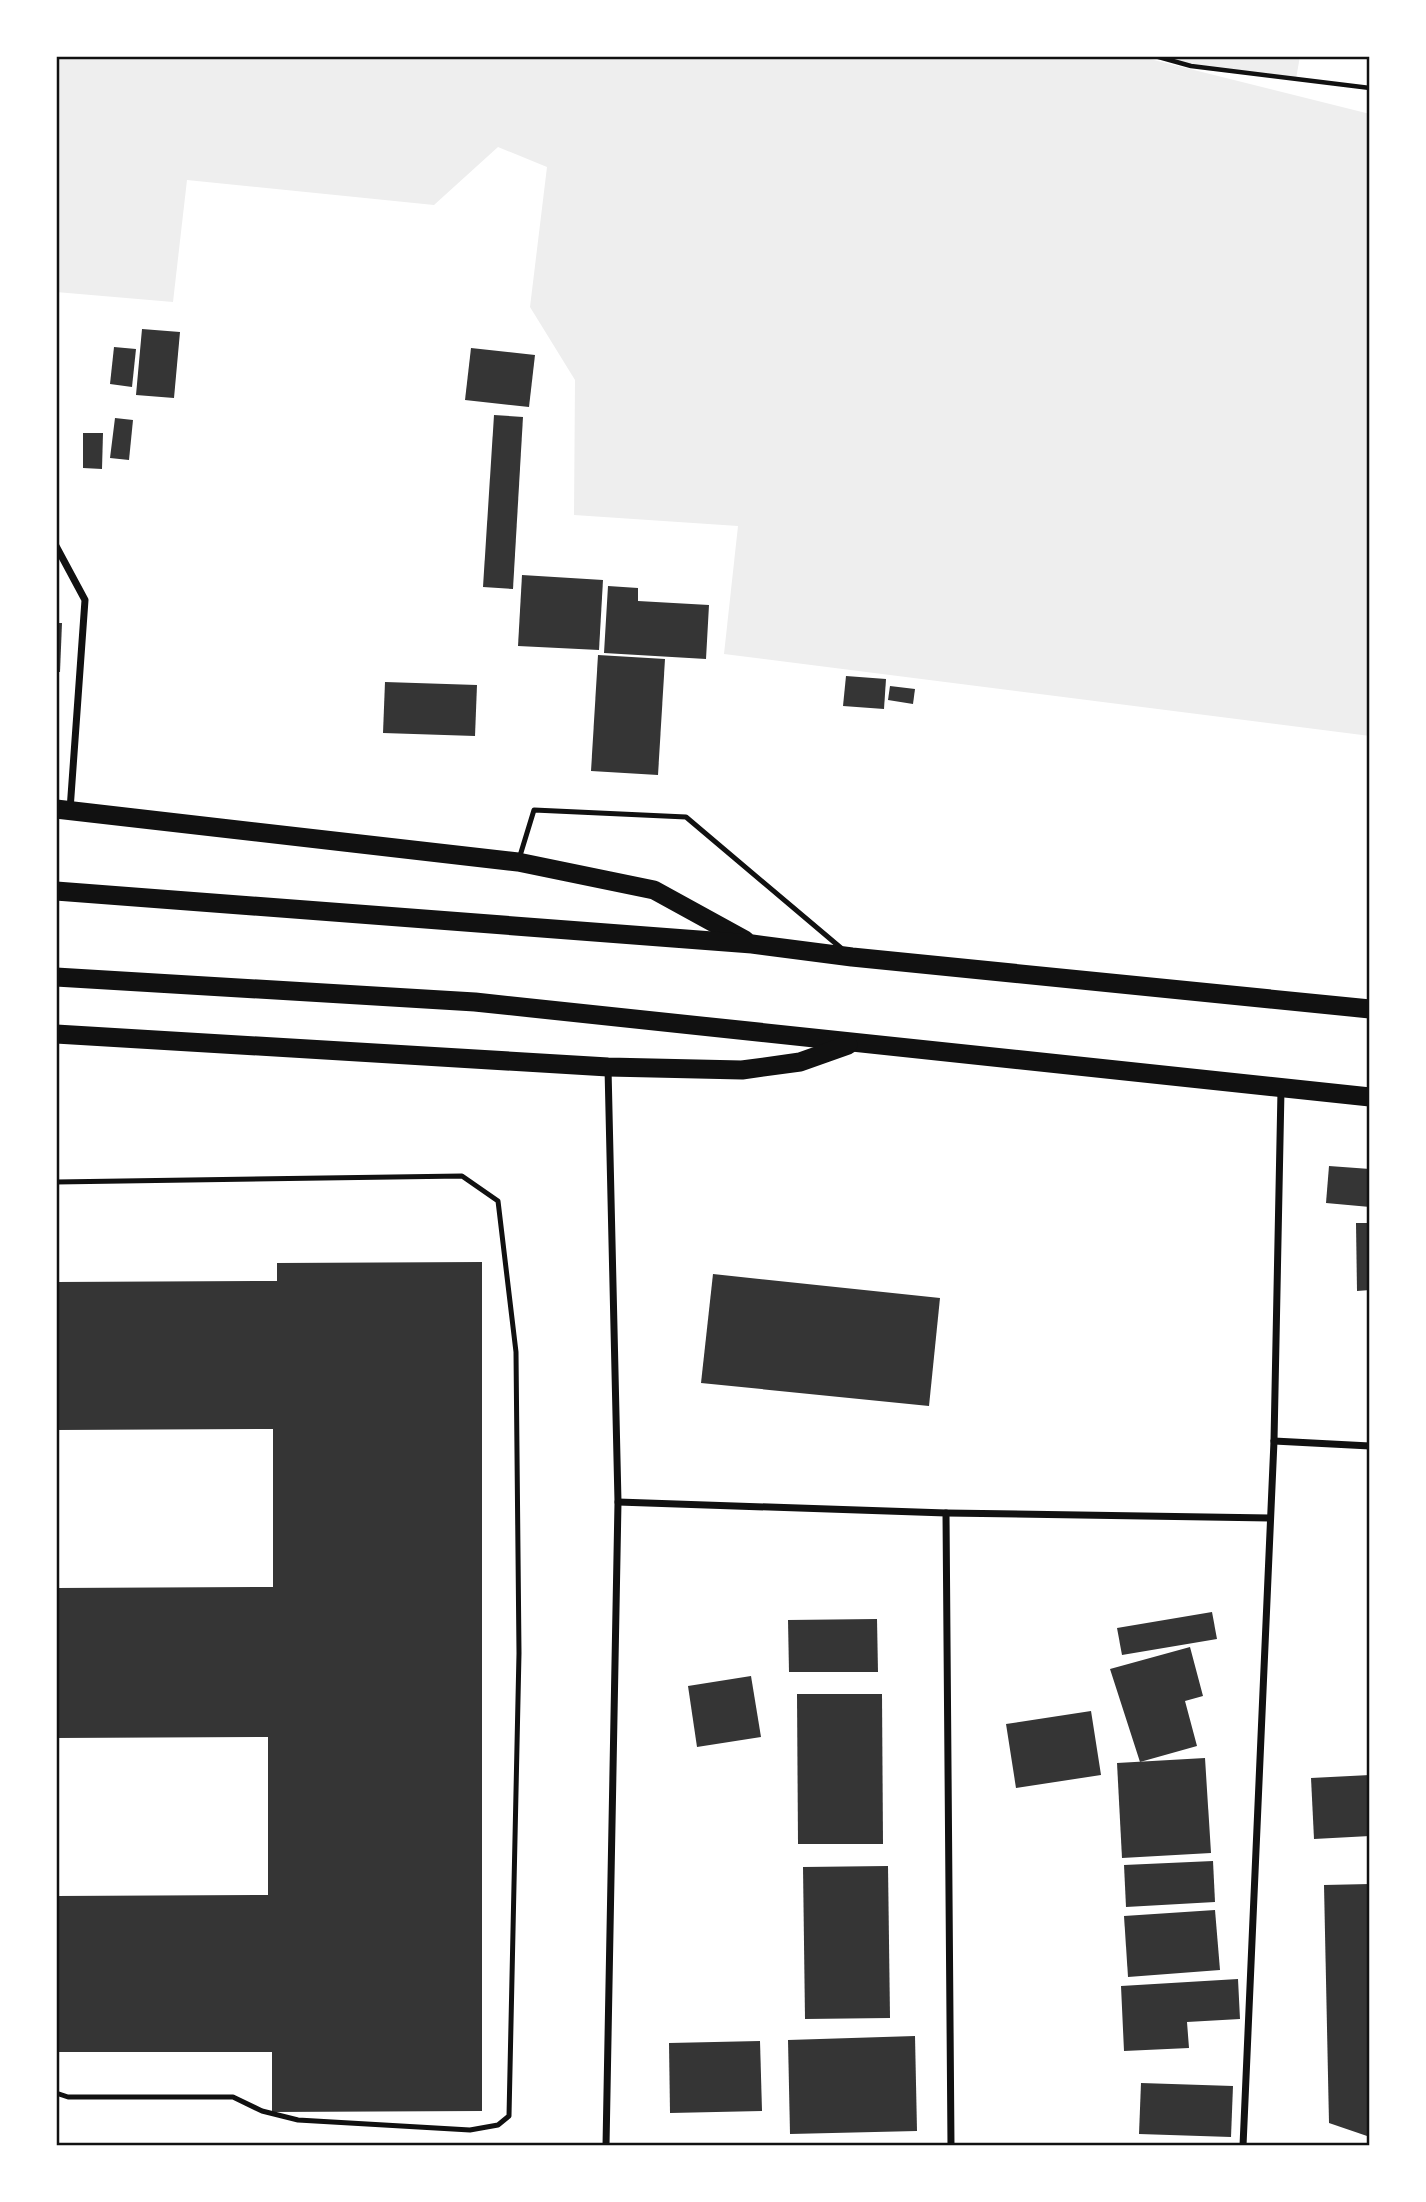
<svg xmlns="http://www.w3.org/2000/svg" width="1426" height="2202" font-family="'DejaVu Sans',sans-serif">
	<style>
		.green { fill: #eee }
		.building { fill: #353535 }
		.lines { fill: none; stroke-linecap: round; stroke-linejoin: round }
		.path { stroke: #111; stroke-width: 4.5 }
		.service { stroke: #111; stroke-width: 5 }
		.minor { stroke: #111; stroke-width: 7 }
		.trunk { stroke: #111; stroke-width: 19 }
		.neatline { fill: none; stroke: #111; stroke-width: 2.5 }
	</style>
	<rect width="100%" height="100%" fill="#fff"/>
	<g class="green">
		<path d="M56,56H1138L1370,114V736L724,654L738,526L574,515L575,380L530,307L547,167L498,147L434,205L187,180L173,302L56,292Z"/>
		<path d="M1155,56H1300L1296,79L1191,66Z"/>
	</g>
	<g class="building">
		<path d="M142,329L180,332L174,398L136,395Z"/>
		<path d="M114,347L136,349L132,387L110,384Z"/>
		<path d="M471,348L535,355L529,407L465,400Z"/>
		<path d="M494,415L523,417L513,589L483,587Z"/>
		<path d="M115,418L133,420L129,460L110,458Z"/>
		<path d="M83,433H103L102,469L83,468Z"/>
		<path d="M522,575L603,580L599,650L518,646Z"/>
		<path d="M608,586L638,588V601L709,605L706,659L604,653Z"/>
		<path d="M56,623H62L60,672H56Z"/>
		<path d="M598,655L665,659L658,775L591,771Z"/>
		<path d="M846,676L886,679L884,709L843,706Z"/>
		<path d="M385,682L477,685L475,736L383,733Z"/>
		<path d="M890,686L915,689L913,704L888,700Z"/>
		<path d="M1329,1166L1370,1169V1207L1326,1203Z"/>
		<path d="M1356,1223H1370V1290L1357,1291Z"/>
		<path d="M482,1262V2111L272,2112V2052H56V1896L268,1895V1737L56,1738V1588L273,1587V1429L56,1430V1282L277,1281V1263Z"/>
		<path d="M713,1274L940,1298L929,1406L701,1383Z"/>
		<path d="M1212,1612L1217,1639L1122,1655L1117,1628Z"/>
		<path d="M877,1619L878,1672H789L788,1620Z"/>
		<path d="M1190,1647L1203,1696L1185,1701L1197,1746L1140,1762L1110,1669Z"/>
		<path d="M751,1676L761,1737L697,1747L688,1686Z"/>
		<path d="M797,1694H882L883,1844H798Z"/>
		<path d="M1091,1711L1101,1775L1016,1788L1006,1724Z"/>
		<path d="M1205,1758L1211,1853L1122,1858L1117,1763Z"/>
		<path d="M1370,1775V1836L1314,1839L1311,1778Z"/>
		<path d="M1213,1861L1215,1902L1126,1907L1124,1865Z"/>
		<path d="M888,1866L890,2018L805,2019L803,1867Z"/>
		<path d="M1370,1884V2137L1329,2123L1324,1885Z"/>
		<path d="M1215,1910L1220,1970L1128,1977L1124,1916Z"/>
		<path d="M1238,1979L1240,2019L1187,2022L1189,2048L1124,2051L1121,1986Z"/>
		<path d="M915,2036L917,2131L790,2134L788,2040Z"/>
		<path d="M760,2041L762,2111L670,2113L669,2043Z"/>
		<path d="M1141,2083L1233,2086L1231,2137L1139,2134Z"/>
	</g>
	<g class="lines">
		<path class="path" d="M1155,56L1191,66L1370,88"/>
		<g class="service">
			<path d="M519,859L534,810L686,817L841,948"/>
			<path d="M56,1182L462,1176L498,1201L516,1352L519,1653L509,2116L498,2125L470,2130L298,2120L262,2111L233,2097H68L56,2093"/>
		</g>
		<g class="minor">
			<path d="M56,546L85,600L70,810"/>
			<path d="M1274,1441L1370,1446"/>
			<path d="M618,1502L946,1513L1270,1518"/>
			<path d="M946,1513L951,2146"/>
			<path d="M606,2146L618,1502L608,1068"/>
			<path d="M1243,2146L1274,1441L1281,1090"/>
		</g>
		<g class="trunk">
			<path d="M56,809L518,862L654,890L745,940"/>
			<path d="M56,891L752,944L852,957L1370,1009"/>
			<path d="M56,977L475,1002L1370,1097"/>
			<path d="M56,1034L608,1067L742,1070L800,1062L848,1045"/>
		</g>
	</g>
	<rect width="1426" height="2202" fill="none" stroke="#ffffff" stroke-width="116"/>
	<rect x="58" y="58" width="1310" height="2086" class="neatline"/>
</svg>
